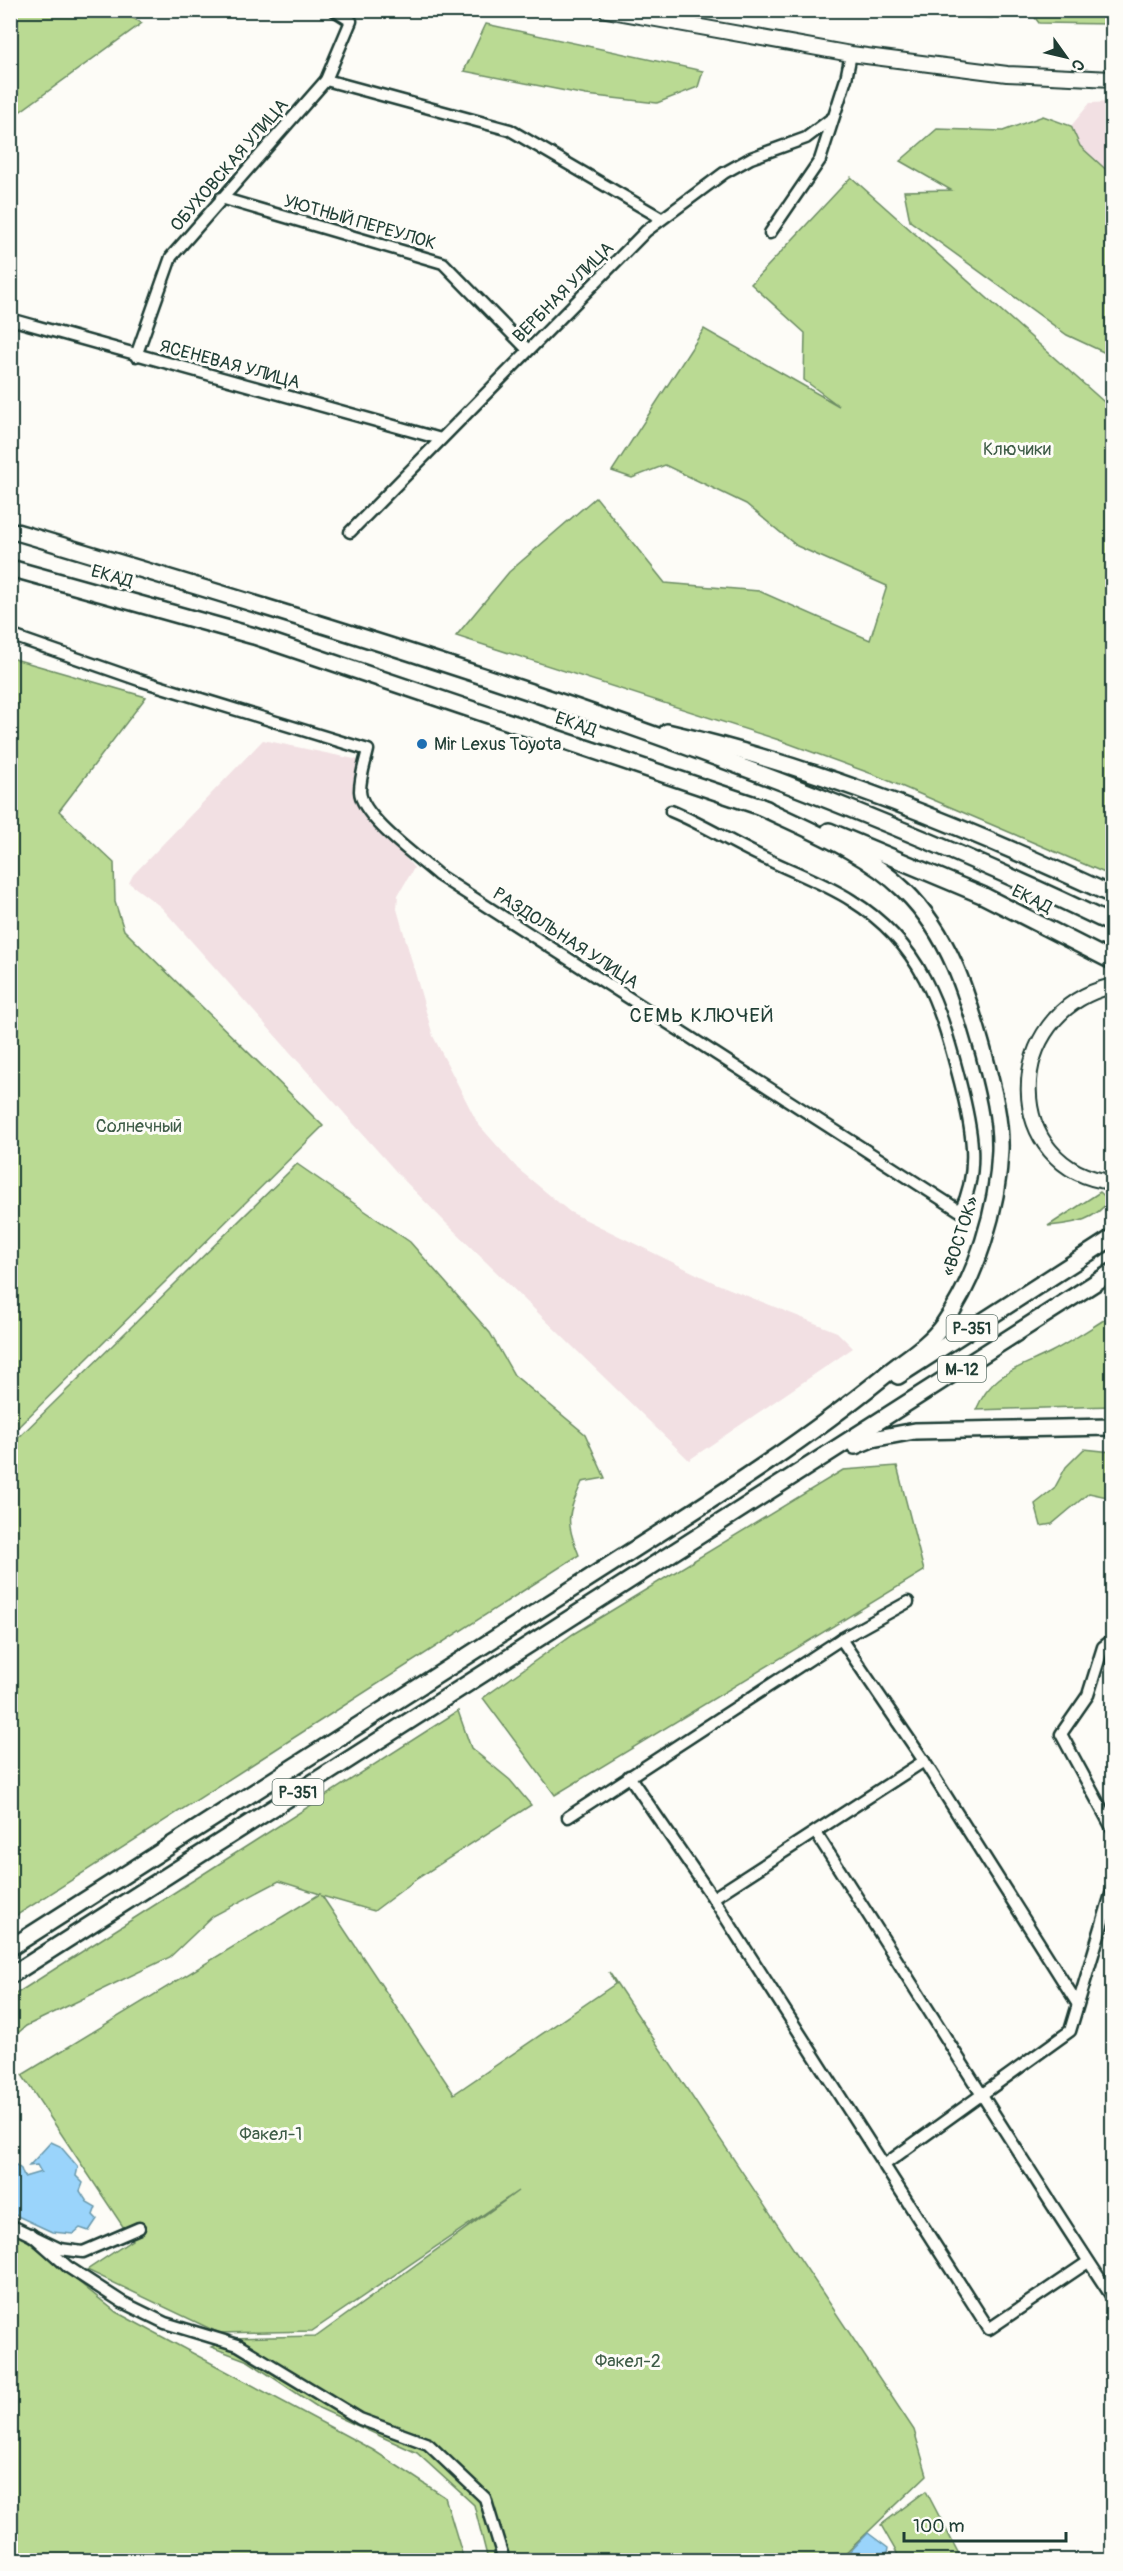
<svg xmlns="http://www.w3.org/2000/svg" width="1123" height="2571" font-family="Pangolin,sans-serif">
	<style>
		.built { fill: #f2e0e3 }
		.green { fill: #bada93; stroke: #6c8c64; stroke-width: 1.5 }
		.water { fill: #9ad4fb; stroke: #6998ab; stroke-width: 1.5 }
		.lines { fill: none; stroke-linecap: round; stroke-linejoin: round }
		.minor-casing { stroke: #1f3d34; stroke-width: 15 }
		.major-casing { stroke: #1f3d34; stroke-width: 18 }
		.highway-casing { stroke: #1f3d34; stroke-width: 20 }
		.minor { stroke: #fdfcf7; stroke-width: 10 }
		.major { stroke: #fdfcf7; stroke-width: 14 }
		.highway { stroke: #fdfcf7; stroke-width: 15 }
		.poi-dot { fill: #1f6fb2; stroke: #fdfcf7; stroke-width: 2 }
		.labels { text-anchor: middle; stroke-width: 6; stroke-linejoin: round; paint-order: stroke }
		.shield { fill: #fdfcf7; stroke: #62766e; stroke-width: 1.5 }
		.shield-label { font-size: 16px; font-weight: bold; fill: #1f3d34 }
		.street-label { font-size: 18px; fill: #1f3d34; stroke: #fdfcf7 }
		.park-label { font-size: 18px; fill: #3e5c47; stroke: #fdfcf7 }
		.poi-label { font-size: 18px; fill: #1f3d34; stroke: #fdfcf7; text-anchor: start }
		.neighbourhood-label { font-size: 20px; letter-spacing: 1.5px; fill: #1f3d34; stroke: #fdfcf7 }
	</style>
	<rect width="100%" height="100%" fill="#fdfcf7"/>
	<filter id="ink" filterUnits="userSpaceOnUse"><feTurbulence type="fractalNoise" baseFrequency=".0167" numOctaves="2"/><feDisplacementMap in="SourceGraphic" scale="12" xChannelSelector="R" yChannelSelector="G"/><feConvolveMatrix kernelMatrix="1 2 1 2 8 2 1 2 1" color-interpolation-filters="sRGB"/></filter>
	<g filter="url(#ink)">
		<g class="built">
			<path d="M1112,102V175L1080,146L1071,126L1090,103Z"/>
			<path d="M263,740L359,760L353,784L355,798L414,868L398,895L397,909L433,1036L478,1124L518,1169L570,1212L715,1283L837,1332L853,1348L689,1460L446,1223L400,1176L161,907L129,883L133,875Z"/>
		</g>
		<g class="green">
			<path d="M11,10L120,11L142,23L11,118Z"/>
			<path d="M873,11H997L992,18Z"/>
			<path d="M1030,11H1112V24L1039,23Z"/>
			<path d="M486,24L703,71L698,87L657,103L586,95L464,71Z"/>
			<path d="M1043,116L1071,126L1080,146L1112,175V356L1067,335L910,221L904,191L951,190L900,161L937,129L1003,131Z"/>
			<path d="M851,177L1112,409V876L875,775L779,740L456,636L509,572L596,497L665,583L759,591L870,640L887,586L797,546L746,504L665,465L632,478L612,471L704,329L839,406L804,380L805,333L751,284Z"/>
			<path d="M11,658L146,697L59,811L114,863L115,902L124,930L323,1126L11,1434Z"/>
			<path d="M297,1164L410,1242L490,1333L514,1375L585,1434L605,1478L582,1482C567,1516 565,1520 579,1555L11,1919V1445Z"/>
			<path d="M1100,1192L1109,1200C1094,1222 1073,1223 1048,1226Z"/>
			<path d="M1112,1315V1406L976,1410C992,1372 1018,1369 1051,1352C1072,1341 1092,1327 1112,1315Z"/>
			<path d="M1084,1449L1112,1452V1498L1089,1493L1052,1524L1041,1526L1035,1504L1054,1489L1066,1467Z"/>
			<path d="M897,1466L924,1571L555,1795L483,1698L573,1634L843,1470Z"/>
			<path d="M458,1711L471,1748L510,1780L531,1805L418,1878L374,1911L322,1896L454,2094L615,1984L609,1972L914,2430L927,2475L839,2560H488L474,2505L417,2453L319,2408L248,2361L211,2347L230,2338L317,2336L518,2191L312,2331L219,2333L87,2270L132,2240L22,2075L320,1894L279,1881L213,1916L170,1957L26,2026L11,2039V1997Z"/>
			<path d="M10,2231L25,2239L116,2312L373,2450L445,2497L464,2560H11Z"/>
			<path d="M926,2491L962,2560H894L898,2555L881,2525Z"/>
		</g>
		<g class="water">
			<path d="M51,2142L60,2146L78,2167L76,2176L83,2183L80,2191L87,2202L96,2207L93,2215L97,2219L89,2231L80,2228L73,2234L52,2232L11,2213V2161L21,2169L24,2177L41,2172L37,2165L29,2166Z"/>
			<path d="M868,2533L888,2548L886,2560H842Z"/>
		</g>
		<g class="lines">
			<g class="minor-casing">
				<g id="minor">
					<path d="M326,80L510,130L661,218"/>
					<path d="M221,198L443,263L528,350"/>
					<path d="M770,233L820,160L846,79L851,54"/>
					<path d="M10,319L441,439"/>
					<path d="M136,356L171,257L326,80L351,21L334,10"/>
					<path d="M350,532L646,231L724,173L751,158L806,138L831,119"/>
					<path d="M10,635L139,680L368,750C365,763 360,777 360,791C361,817 419,858 438,875L960,1211C981,1170 971,1125 960,1082C940,1005 922,944 851,900C826,884 796,873 769,860C735,845 705,825 671,811"/>
					<path d="M841,1639L924,1761L1077,2003"/>
					<path d="M1112,1640L1103,1647L1088,1695L1061,1734L1112,1828"/>
					<path d="M629,1776L713,1898L989,2329L1088,2262"/>
					<path d="M568,1817L841,1639L908,1602"/>
					<path d="M816,1833C915,1987 1011,2144 1112,2297"/>
					<path d="M713,1898L924,1761"/>
					<path d="M884,2165L1070,2031L1112,1891"/>
					<path d="M10,2225L60,2249L83,2252L139,2228"/>
					<path d="M31,2234L68,2267L122,2302L165,2323L238,2345L360,2419L428,2444L485,2498L504,2560"/>
				</g>
			</g>
			<g class="major-casing">
				<g id="major">
					<path d="M606,10L851,54L1007,74L1112,79"/>
					<path d="M1112,986C999,1013 1003,1171 1112,1182"/>
				</g>
			</g>
			<g class="highway-casing">
				<g id="highway">
					<path d="M10,530C384,642 761,754 1112,924"/>
					<path d="M10,568L254,636L767,809"/>
					<path d="M667,732C820,767 970,829 1112,895"/>
					<path d="M829,831L982,895L1112,961"/>
					<path d="M898,1376L1112,1238"/>
					<path d="M855,1446L872,1439L915,1431L1112,1427"/>
					<path d="M10,1948C222,1813 433,1678 644,1543C726,1491 808,1438 883,1377C903,1360 928,1346 943,1325C977,1277 998,1208 1000,1150C1001,1118 992,1085 984,1054C967,993 950,935 904,890C864,851 808,830 759,806"/>
					<path d="M10,1976L1112,1272"/>
				</g>
			</g>
			<use href="#minor" class="minor"/>
			<use href="#major" class="major"/>
			<use href="#highway" class="highway"/>
		</g>
	</g>
	<circle class="poi-dot" cx="422" cy="744" r="6"/>
	<g class="labels">
		<g class="shield">
			<rect x="946.5" y="1315" width="51" height="26" rx="4.5"/>
			<rect x="938" y="1356" width="48" height="26" rx="4.5"/>
			<rect x="272.5" y="1779" width="51" height="26" rx="4.5"/>
		</g>
		<g class="shield-label">
			<text x="972" y="1334">Р-351</text>
			<text x="962" y="1375">М-12</text>
			<text x="298" y="1798">Р-351</text>
		</g>
		<g class="street-label">
			<text transform="translate(229 165) rotate(-49)" y="6">ОБУХОВСКАЯ УЛИЦА</text>
			<text transform="translate(360 222) rotate(16)" y="6">УЮТНЫЙ ПЕРЕУЛОК</text>
			<text transform="translate(563 292) rotate(-45)" y="6">ВЕРБНАЯ УЛИЦА</text>
			<text transform="translate(230 364) rotate(15)" y="6">ЯСЕНЕВАЯ УЛИЦА</text>
			<text transform="translate(112 576) rotate(16)" y="6">ЕКАД</text>
			<text transform="translate(576 724) rotate(19)" y="6">ЕКАД</text>
			<text transform="translate(1032 899) rotate(27)" y="6">ЕКАД</text>
			<text transform="translate(566 938) rotate(33)" y="6">РАЗДОЛЬНАЯ УЛИЦА</text>
			<text transform="translate(960 1236) rotate(-72)" y="6">«ВОСТОК»</text>
		</g>
		<g class="park-label">
			<text x="1017" y="455">Ключики</text>
			<text x="139" y="1132">Солнечный</text>
			<text x="271" y="2140">Факел-1</text>
			<text x="628" y="2367">Факел-2</text>
		</g>
		<g class="poi-label">
			<text x="434" y="750">Mir Lexus Toyota</text>
		</g>
		<g class="neighbourhood-label">
			<text x="702" y="1022">СЕМЬ КЛЮЧЕЙ</text>
		</g>
	</g>
	<rect width="1123" height="2571" fill="none" stroke="#fdfcf7" stroke-width="36"/>
	<rect x="18" y="18" width="1087" height="2535" fill="none" stroke="#1f3d34" stroke-width="2" filter="url(#ink)"/>
	<g transform="translate(1066 57) rotate(124)" stroke="#fdfcf7" stroke-width="4.5" paint-order="stroke">
	<path d="M0-4.5L10 22L0 15L-10 22Z" fill="#1f3d34"/>
	<text y="-9" font-size="16" font-weight="bold" text-anchor="middle" fill="#1f3d34">С</text>
	</g>
	<path d="M904 2532v9h162v-9" fill="none" stroke="#1f3d34" stroke-width="3"/>
	<text x="913" y="2532" font-size="18" fill="#1f3d34" stroke="#fdfcf7" stroke-width="4.5" paint-order="stroke">100 m</text>
</svg>
